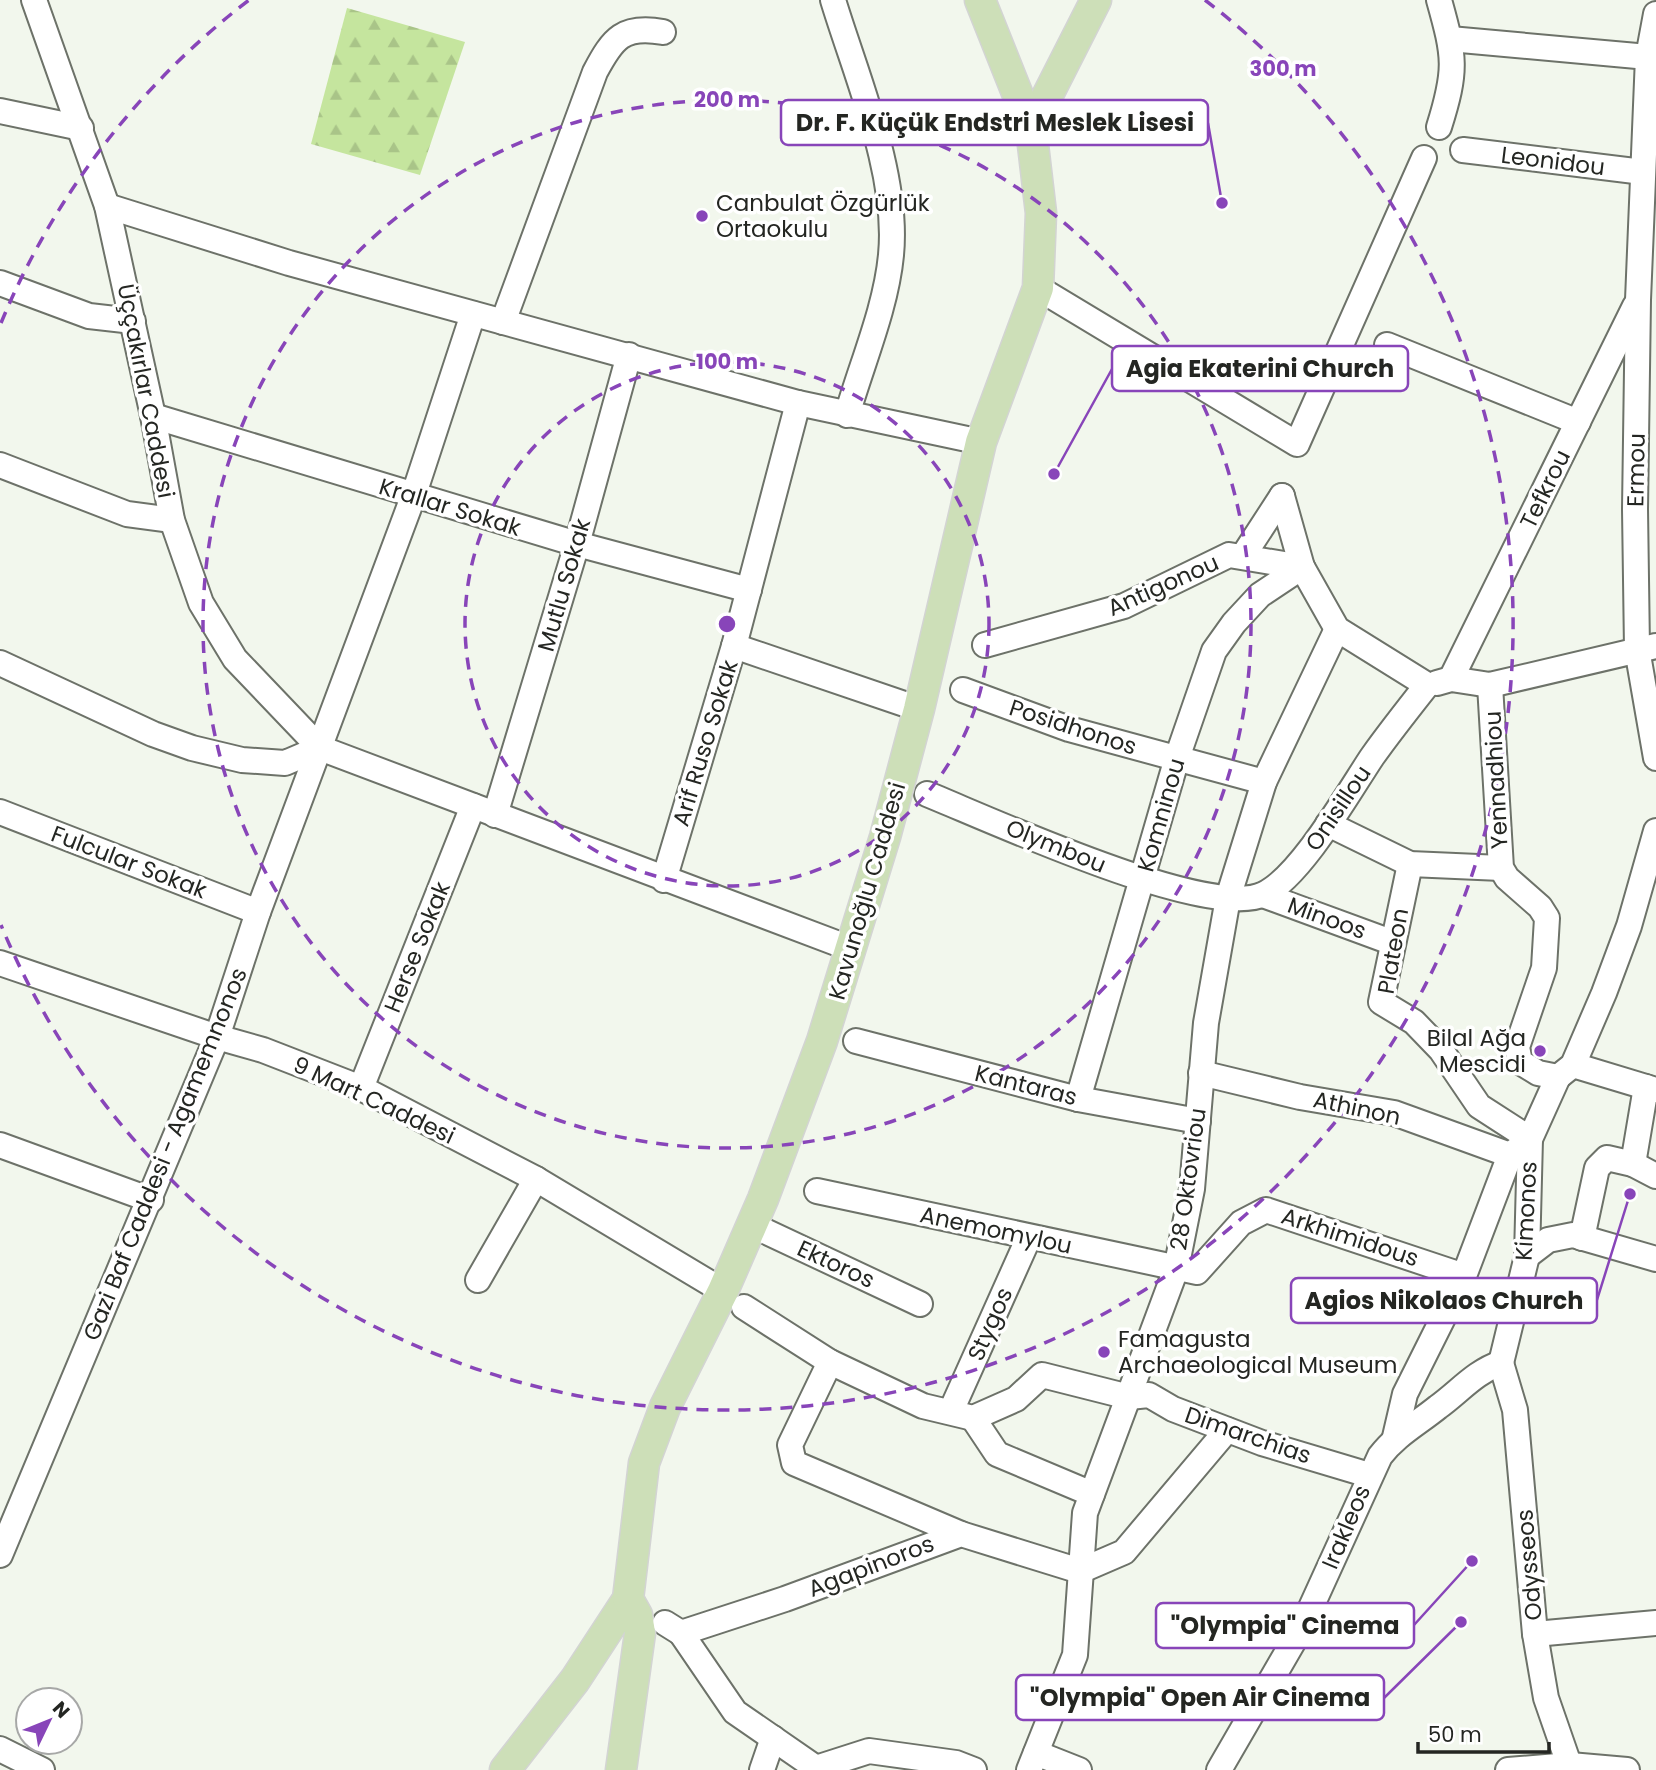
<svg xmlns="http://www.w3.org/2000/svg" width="1656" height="1770" font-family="Poppins,sans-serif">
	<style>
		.forest { fill: url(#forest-firs) }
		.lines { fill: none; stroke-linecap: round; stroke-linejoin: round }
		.minor-casing { stroke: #6d7269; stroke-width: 28 }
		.major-casing { stroke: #d3d4d3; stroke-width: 33 }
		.minor { stroke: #fff; stroke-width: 24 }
		.major { stroke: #cddfb8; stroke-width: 30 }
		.ring { fill: none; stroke: #8845b9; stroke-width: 3.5; stroke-dasharray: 12 9 }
		.poi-dot { fill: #8845b9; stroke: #fff; stroke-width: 2.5 }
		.labels { text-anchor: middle; stroke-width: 7; stroke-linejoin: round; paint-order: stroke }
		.street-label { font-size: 23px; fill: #242622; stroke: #fff }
		.poi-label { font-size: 23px; fill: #242622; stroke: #fff; text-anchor: start }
		.centre { fill: #8845b9; stroke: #fff; stroke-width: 3.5 }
		.ring-label { font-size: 21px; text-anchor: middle; font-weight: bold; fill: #8845b9; stroke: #fff; stroke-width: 7; stroke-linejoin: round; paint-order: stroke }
		.leader { fill: none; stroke: #8845b9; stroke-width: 2.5 }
		.callout-dot { fill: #8845b9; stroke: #fff; stroke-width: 2.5 }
		.callout { fill: #fff; stroke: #8845b9; stroke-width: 2.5 }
		.callout-label { font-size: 24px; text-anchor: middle; font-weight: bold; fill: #242622 }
	</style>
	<defs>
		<pattern id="forest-firs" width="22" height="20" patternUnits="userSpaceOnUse" patternTransform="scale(1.75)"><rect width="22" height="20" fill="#c5e59e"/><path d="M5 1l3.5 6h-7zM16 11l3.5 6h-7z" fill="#a9c488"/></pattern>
	</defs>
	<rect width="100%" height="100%" fill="#f2f7ed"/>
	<path class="forest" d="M347,8L465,42L420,175L311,144Z"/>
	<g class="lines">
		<g class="minor-casing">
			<g id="minor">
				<path d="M34,0L107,206L153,416L172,520L201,603L235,659L320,748L852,949"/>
				<path d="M833,0C856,76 899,174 891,255C886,308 862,363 847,415"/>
				<path d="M1656,14L1648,57L1638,300L1635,509L1637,649L1656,758"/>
				<path d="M1450,39L1648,57"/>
				<path d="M0,111L81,128"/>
				<path d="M1439,127C1457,70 1455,57 1439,0"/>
				<path d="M1463,150L1643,172"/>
				<path d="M107,206L289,263L798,403L981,442"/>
				<path d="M0,283L89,316L133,321"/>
				<path d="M1038,288L1297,444L1424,158"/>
				<path d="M503,322L595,72C613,38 623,25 663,32"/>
				<path d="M1387,345L1578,422"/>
				<path d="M153,416L577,544L749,590"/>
				<path d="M0,465L127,514L172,520"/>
				<path d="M1282,496L1302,567L1337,629L1427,685"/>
				<path d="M1243,556L1282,496"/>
				<path d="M985,645L1124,606L1229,555L1302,567"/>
				<path d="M734,646L919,709"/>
				<path d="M0,663L153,734L192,748L242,760L285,763L320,748"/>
				<path d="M1451,679L1635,306"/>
				<path d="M1437,683L1451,679L1490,685L1656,646"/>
				<path d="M1490,685L1501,868L1507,878L1540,907L1547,918L1544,968L1517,1047L1520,1062L1538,1073L1558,1077"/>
				<path d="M963,690L1069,729L1264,782"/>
				<path d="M927,794C987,818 1209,921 1264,894C1301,876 1348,793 1372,757C1389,733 1408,709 1427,685"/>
				<path d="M0,812L258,912"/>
				<path d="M495,815L577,544L629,355"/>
				<path d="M1328,824L1410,864L1501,868"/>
				<path d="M1410,864L1381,1002L1414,1022L1441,1050L1479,1106L1530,1139L1527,1256L1501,1363"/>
				<path d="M664,880L734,646L798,403"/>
				<path d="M1263,895L1391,942"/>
				<path d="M0,963L217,1037L263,1050L361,1088L536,1179L723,1291"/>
				<path d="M856,1041L1078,1099L1198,1121"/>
				<path d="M1573,1065L1656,1090"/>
				<path d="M1201,1073L1300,1097L1394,1113L1510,1155"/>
				<path d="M1558,1077L1573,1065L1604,993L1629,926L1656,831"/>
				<path d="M361,1088L473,806"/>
				<path d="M1078,1099L1177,758L1214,651L1234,623L1260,595L1302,567"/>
				<path d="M0,1145L151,1200"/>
				<path d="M1633,1164L1656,1176"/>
				<path d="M817,1191L1197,1272L1241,1223L1266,1210L1464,1276"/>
				<path d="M752,1225L920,1304"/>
				<path d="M1582,1238L1597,1168L1607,1158L1633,1164L1646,1087"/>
				<path d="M1527,1256L1548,1240L1573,1235L1656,1259"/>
				<path d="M478,1280L536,1179"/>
				<path d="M744,1307L830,1362L923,1406L973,1418L1016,1399L1042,1375L1129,1397L1149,1395L1173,1409L1262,1443L1369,1475"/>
				<path d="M830,1362L790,1445L794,1463L961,1534"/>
				<path d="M1501,1363L1515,1410L1535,1634L1546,1698L1571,1770"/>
				<path d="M951,1411L1029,1237"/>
				<path d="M973,1418L997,1454L1092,1494"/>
				<path d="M1395,1437L1405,1394L1464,1276L1510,1155L1530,1139L1558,1077"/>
				<path d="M0,1555L217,1037L258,912L413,497L473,314"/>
				<path d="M665,1623L681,1633L785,1599L961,1534L1080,1571L1124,1552L1227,1430"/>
				<path d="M681,1633L735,1712L819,1770"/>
				<path d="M1535,1634L1656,1623"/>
				<path d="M0,1749L42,1770"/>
				<path d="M1036,1753L1079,1770"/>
				<path d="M816,1768L869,1751L956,1763L974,1770"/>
				<path d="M762,1770L773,1738"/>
				<path d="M1029,1770L1075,1655L1085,1513L1176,1269L1192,1189L1206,1023L1228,898L1264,782L1337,629"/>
				<path d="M1219,1770L1303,1625L1380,1456C1396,1435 1417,1424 1438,1407C1460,1391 1475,1372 1501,1363"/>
				<path d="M1508,1770L1570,1765L1627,1770"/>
			</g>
		</g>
		<g class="major-casing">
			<g id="major">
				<path d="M1031,128L1096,0"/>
				<path d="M505,1770L575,1680L628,1599"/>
				<path d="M621,1770L640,1633L637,1615L628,1599L644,1463L665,1407L723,1291L763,1199L822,1041L885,837L919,709L981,442L1038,288L1041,213L1031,128L980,0"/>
			</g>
		</g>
		<use href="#minor" class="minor"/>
		<use href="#major" class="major"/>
	</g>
	<g class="ring">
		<circle cx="727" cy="624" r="262"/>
		<circle cx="727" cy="624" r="524"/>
		<path d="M1 323A786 786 0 0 1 249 0M1205 0A786 786 0 1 1 1 925"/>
	</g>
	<g class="poi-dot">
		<circle cx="702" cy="216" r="7"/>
		<circle cx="1540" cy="1051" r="7"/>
		<circle cx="1104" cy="1352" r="7"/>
	</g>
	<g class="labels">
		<g class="street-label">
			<text transform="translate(1553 161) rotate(7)" y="8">Leonidou</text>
			<text transform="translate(146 391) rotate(79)" y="8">Üççakırlar Caddesi</text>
			<text transform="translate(1636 470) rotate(-89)" y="8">Ermou</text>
			<text transform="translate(1545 489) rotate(-64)" y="8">Tefkrou</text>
			<text transform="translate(450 507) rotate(17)" y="8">Krallar Sokak</text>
			<text transform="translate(564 585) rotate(-74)" y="8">Mutlu Sokak</text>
			<text transform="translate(1163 585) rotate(-24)" y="8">Antigonou</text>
			<text transform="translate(1073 727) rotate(18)" y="8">Posidhonos</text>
			<text transform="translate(705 743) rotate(-73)" y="8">Arif Ruso Sokak</text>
			<text transform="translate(1496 780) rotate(-93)" y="8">Yennadhiou</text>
			<text transform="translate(1338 808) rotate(-56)" y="8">Onisillou</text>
			<text transform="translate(1161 815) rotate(-74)" y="8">Komninou</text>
			<text transform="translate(1056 846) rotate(22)" y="8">Olymbou</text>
			<text transform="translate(129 862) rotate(21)" y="8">Fulcular Sokak</text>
			<text transform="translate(867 891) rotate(-74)" y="8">Kavunoğlu Caddesi</text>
			<text transform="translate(1327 918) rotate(20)" y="8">Minoos</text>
			<text transform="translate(417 947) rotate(-68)" y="8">Herse Sokak</text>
			<text transform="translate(1393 951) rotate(-80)" y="8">Plateon</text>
			<text transform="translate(1026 1085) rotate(14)" y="8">Kantaras</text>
			<text transform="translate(374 1100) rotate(25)" y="8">9 Mart Caddesi</text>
			<text transform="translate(1357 1108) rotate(12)" y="8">Athinon</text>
			<text transform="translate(165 1154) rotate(-68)" y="8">Gazi Baf Caddesi - Agamemnonos</text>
			<text transform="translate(1188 1179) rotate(-82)" y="8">28 Oktovriou</text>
			<text transform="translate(1526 1211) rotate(-87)" y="8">Kimonos</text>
			<text transform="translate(996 1230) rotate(12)" y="8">Anemomylou</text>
			<text transform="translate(1350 1237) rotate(18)" y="8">Arkhimidous</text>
			<text transform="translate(836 1264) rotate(25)" y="8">Ektoros</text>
			<text transform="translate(990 1324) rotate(-66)" y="8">Stygos</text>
			<text transform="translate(1248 1435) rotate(19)" y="8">Dimarchias</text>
			<text transform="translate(1346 1527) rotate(-67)" y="8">Irakleos</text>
			<text transform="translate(1529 1565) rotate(-95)" y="8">Odysseos</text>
			<text transform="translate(871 1566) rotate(-21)" y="8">Agapinoros</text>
		</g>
		<g class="poi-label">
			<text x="716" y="211">Canbulat Özgürlük<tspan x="716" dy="26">Ortaokulu</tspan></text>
			<text x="1526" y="1046" text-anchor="end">Bilal Ağa<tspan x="1526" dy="26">Mescidi</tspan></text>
			<text x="1118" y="1347">Famagusta<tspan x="1118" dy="26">Archaeological Museum</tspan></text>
		</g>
	</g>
	<circle cx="727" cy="624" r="10" class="centre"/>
	<g class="ring-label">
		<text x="1283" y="76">300 m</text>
		<text x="727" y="107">200 m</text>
		<text x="727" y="369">100 m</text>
	</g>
	<path class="leader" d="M1222 203L1208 123M1054 474L1112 369M1630 1194L1597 1300M1472 1561L1414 1625M1461 1622L1384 1698"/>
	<g class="callout-dot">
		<circle cx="1222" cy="203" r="7"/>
		<circle cx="1054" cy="474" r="7"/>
		<circle cx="1630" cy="1194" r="7"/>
		<circle cx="1472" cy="1561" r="7"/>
		<circle cx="1461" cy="1622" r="7"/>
	</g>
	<g class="callout">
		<rect x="781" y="100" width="427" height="45" rx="7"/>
		<rect x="1112" y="346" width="296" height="45" rx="7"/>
		<rect x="1291" y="1278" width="306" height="45" rx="7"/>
		<rect x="1156" y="1603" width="258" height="45" rx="7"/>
		<rect x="1016" y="1675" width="368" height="45" rx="7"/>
	</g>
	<g class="callout-label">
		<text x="995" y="131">Dr. F. Küçük Endstri Meslek Lisesi</text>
		<text x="1260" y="377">Agia Ekaterini Church</text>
		<text x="1444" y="1309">Agios Nikolaos Church</text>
		<text x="1285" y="1634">"Olympia" Cinema</text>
		<text x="1200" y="1706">"Olympia" Open Air Cinema</text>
	</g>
	<g transform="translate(49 1721) rotate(47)"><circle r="33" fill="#ffffff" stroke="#a7a8a7" stroke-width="2"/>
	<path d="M0-5L12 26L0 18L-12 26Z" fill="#8845b9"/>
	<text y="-10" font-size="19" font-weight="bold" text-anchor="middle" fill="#242622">N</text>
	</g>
	<path d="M1418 1742v10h131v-10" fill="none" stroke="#242622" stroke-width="3.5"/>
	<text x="1428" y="1742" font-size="21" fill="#242622" stroke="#ffffff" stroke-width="5" paint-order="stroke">50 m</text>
</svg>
